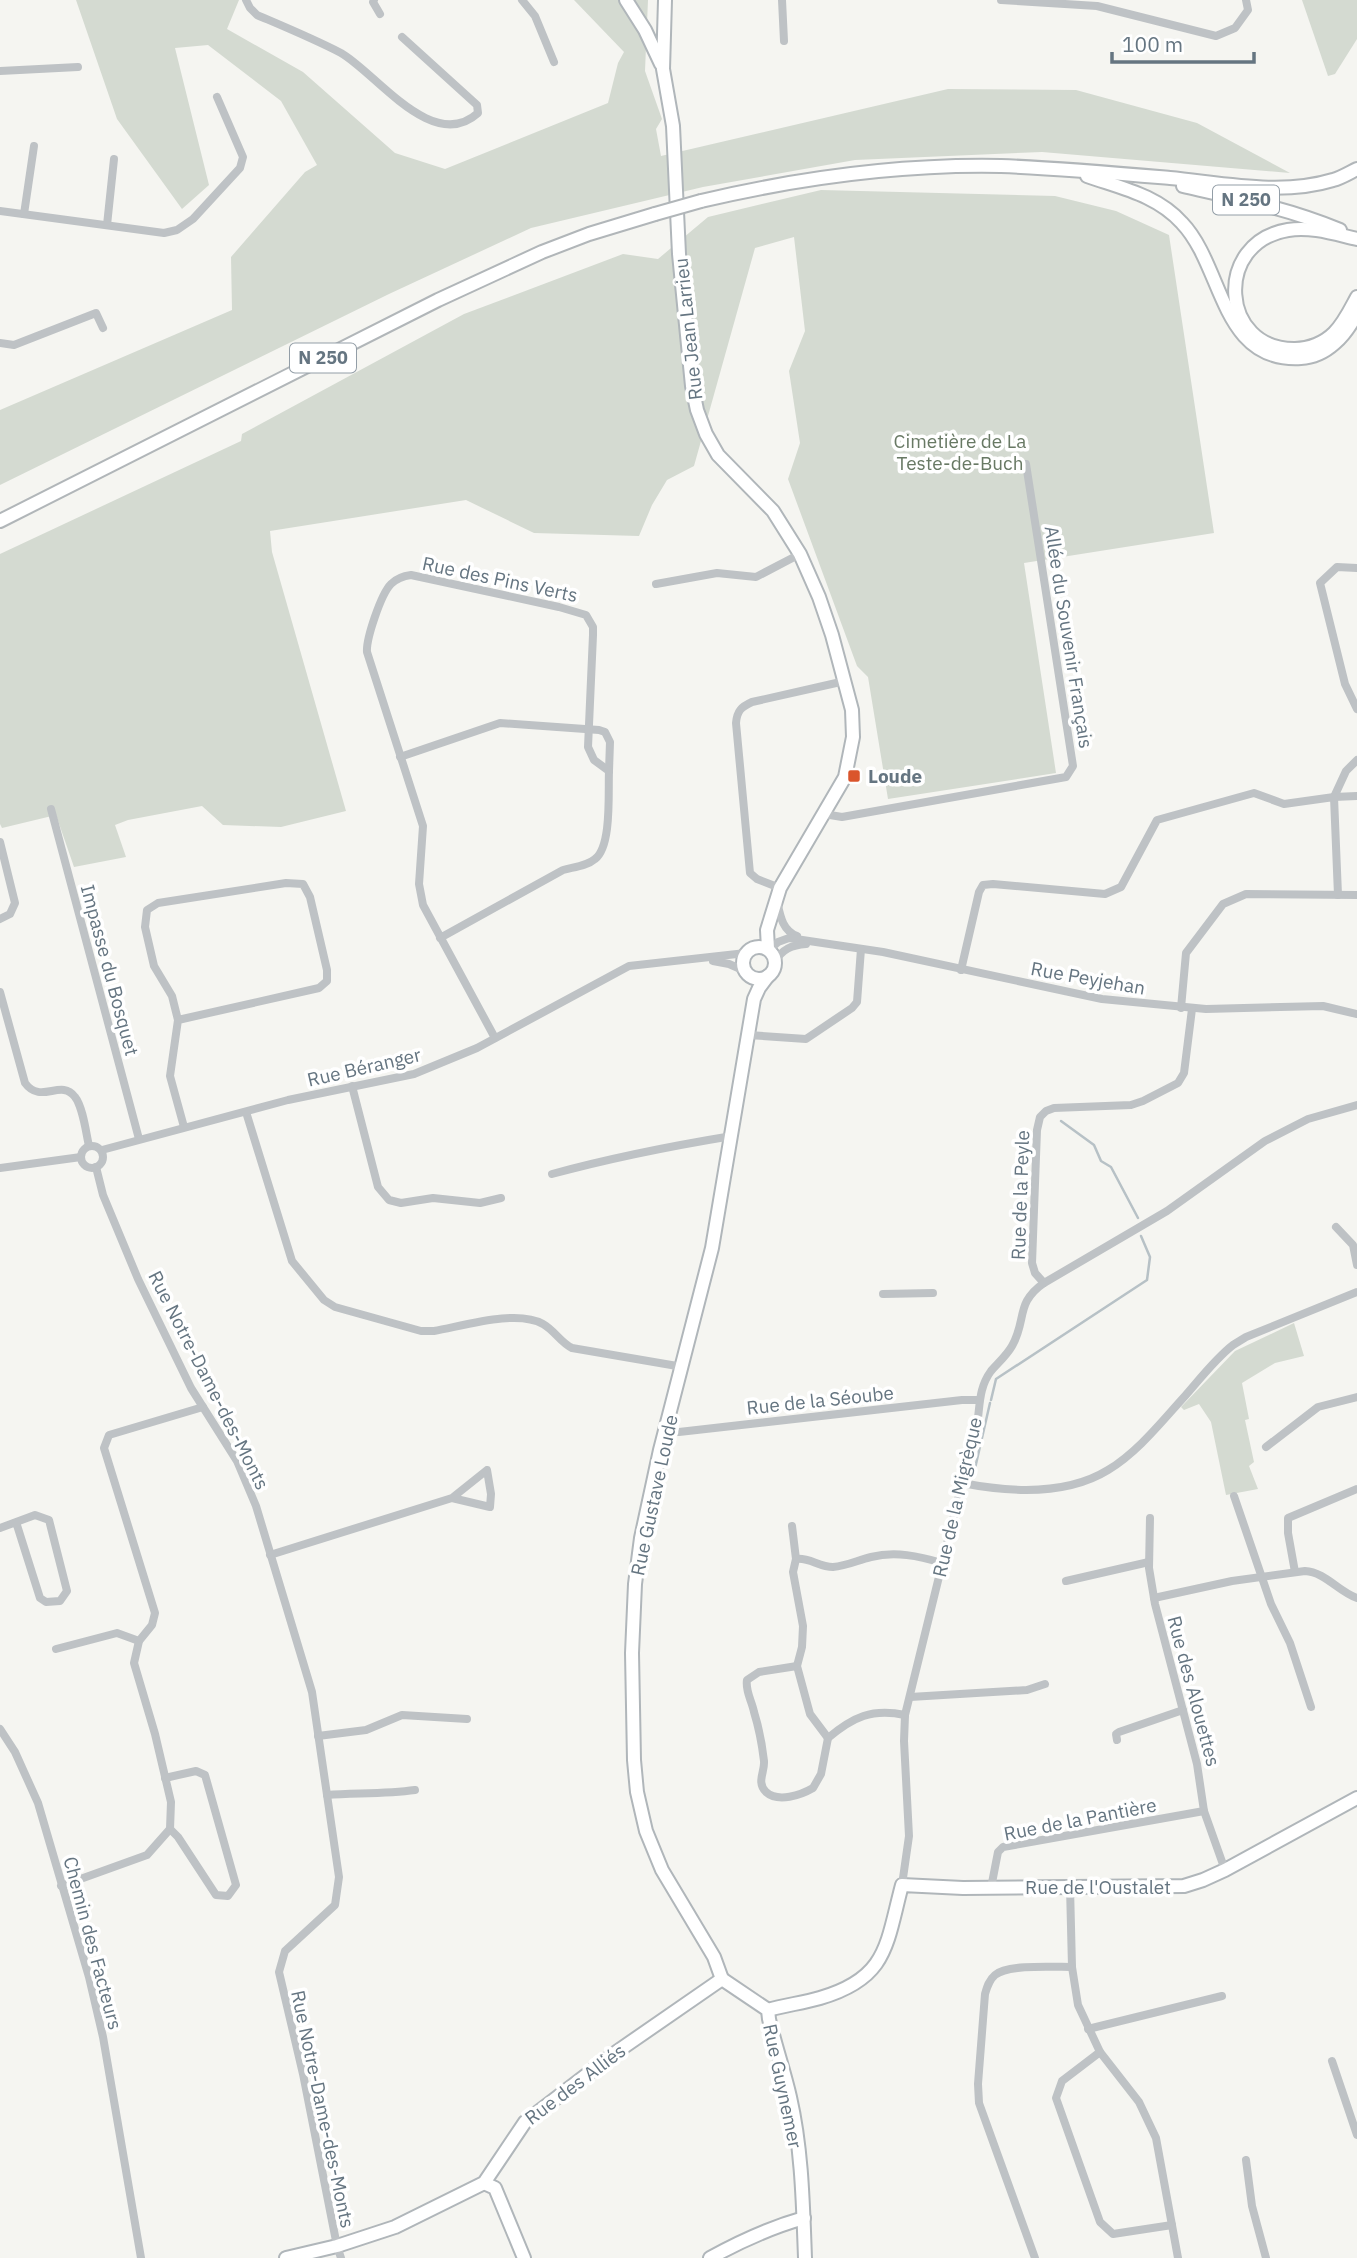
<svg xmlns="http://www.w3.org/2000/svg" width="1357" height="2258" font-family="'IBM Plex Sans',sans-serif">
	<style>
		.green { fill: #d4dad1 }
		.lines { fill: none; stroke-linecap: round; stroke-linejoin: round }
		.stream { stroke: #b7c1c6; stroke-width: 2.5 }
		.secondary-casing { stroke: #b0b6ba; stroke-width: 16 }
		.primary-casing { stroke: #b1b6b9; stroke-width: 16 }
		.street { stroke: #bec2c5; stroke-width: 8 }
		.secondary { stroke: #fff; stroke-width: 12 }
		.primary { stroke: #fff; stroke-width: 12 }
		.primary-bridge-casing { stroke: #b1b6b9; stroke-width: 16; stroke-linecap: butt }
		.primary-bridge { stroke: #fff; stroke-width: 12 }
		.poi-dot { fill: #da552c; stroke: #fff; stroke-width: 2.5 }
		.labels { text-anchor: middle; stroke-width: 7; stroke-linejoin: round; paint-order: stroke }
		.shield { fill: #fff; stroke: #939ea7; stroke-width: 2 }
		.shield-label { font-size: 18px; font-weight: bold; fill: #657581 }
		.street-label { font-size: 19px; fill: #657581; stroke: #fff }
		.park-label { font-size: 19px; fill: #687964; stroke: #fff }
		.poi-label { font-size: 19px; font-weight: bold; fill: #657581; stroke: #fff; text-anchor: start }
	</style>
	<rect width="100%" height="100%" fill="#f5f5f1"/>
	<g class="green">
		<path d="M76,0H239L227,29L303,72L395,153L445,169L608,103L618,63L624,52L574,0H648L645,71L662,119L656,129L661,156L948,89L1076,90L1197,123L1290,173L1042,152L855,160L703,187L531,228L389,294L0,485V410L232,310L231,257L305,172L317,165L281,101L208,45L175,48L209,185L182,209L117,119Z"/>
		<path d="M1302,0H1357V39L1335,74L1328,76Z"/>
		<path d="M821,190L1055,196L1116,211L1169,235L1214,533L1024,563L1056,773L888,799L868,677L857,666L788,479L800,443L789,371L805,331L794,237L755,248L694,466L667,480L652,505L639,536L534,533L466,500L270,531L272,552L346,811L281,827L223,825L202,806L128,820L115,825L126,857L74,867L56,815L2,828L0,824V554L241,441L242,434L464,314L623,254L658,259L708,217Z"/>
		<path d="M1294,1323L1304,1356L1275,1363L1242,1383L1249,1419L1245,1420L1254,1462L1249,1466L1258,1489L1226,1495L1211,1422L1199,1404L1184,1410L1181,1407L1235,1351Z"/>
	</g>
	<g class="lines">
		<g class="stream">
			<path d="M1061,1121L1094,1145L1101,1161L1111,1167L1138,1218"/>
			<path d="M991,1400L996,1379L1147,1280L1150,1257L1141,1236"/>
			<path d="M973,1477L990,1403"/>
		</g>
		<g class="secondary-casing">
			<g id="secondary">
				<path d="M626,0L645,30L661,64"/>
				<path d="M665,0L663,69L673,126L679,254L692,386L697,410L706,434L718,455L773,511L800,554L819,597L832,635L852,710L853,737L845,777L780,888L767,930L768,949"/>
				<circle cx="759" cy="963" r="16"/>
				<path d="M722,1979L714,1957L662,1870L646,1831L637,1792L634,1760L632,1653L635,1584L641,1538L660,1450L712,1248L754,999L759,988L768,976"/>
				<path d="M722,1979L768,2010L769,2019C775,2045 784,2071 790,2097C802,2149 803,2205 805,2258"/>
				<path d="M768,2010C785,2005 803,2003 820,1998C888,1978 886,1945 902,1885L963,1888L1184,1886L1203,1880L1225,1870L1357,1798"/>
				<path d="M484,2183L495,2188L524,2258"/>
				<path d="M286,2258L337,2246L395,2227L484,2183L525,2122L615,2053L722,1979"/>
				<path d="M710,2258C739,2242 772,2227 804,2218"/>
			</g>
		</g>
		<g class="primary-casing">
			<g id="primary">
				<path d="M1087,176C1121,188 1157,195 1182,223C1224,267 1220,363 1301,358C1327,357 1346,335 1357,313"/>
				<path d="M1183,186C1236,198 1290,209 1340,230"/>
				<path d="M701,201C799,178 900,164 1001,166C1057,168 1113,173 1170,178C1222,183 1281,196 1333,180C1341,178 1349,173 1357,169"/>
				<path d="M1357,239C1335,234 1311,226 1288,230C1213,242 1220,350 1295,349C1309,349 1324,343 1334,333C1344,323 1350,310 1357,297"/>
				<path d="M0,521L438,300L542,252L589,234L655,214"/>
			</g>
		</g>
		<g class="street">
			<path d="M246,0L250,8L257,15C285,27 314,39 341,53C376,73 433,154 478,113L477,105L402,37"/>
			<path d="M374,0L373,2L380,14"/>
			<path d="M522,0L535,16L554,62"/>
			<path d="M782,0L784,41"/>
			<path d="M1001,0L1097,6L1216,36L1235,28L1248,10L1246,0"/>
			<path d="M0,71L78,67"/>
			<path d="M0,211L164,233L177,230L193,219L240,168L243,157L217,97"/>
			<path d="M24,214L34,146"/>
			<path d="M107,225L114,159"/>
			<path d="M0,343L14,345L96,313L103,328"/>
			<path d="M1357,568L1337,567L1320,583L1345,684L1357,709"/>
			<path d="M656,584L717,573L756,577L800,554"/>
			<path d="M400,757L500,723L599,730L605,732L610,742L609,771"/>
			<path d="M1357,760L1346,771L1334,797L1357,796"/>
			<path d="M51,809L139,1139"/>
			<path d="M824,814L842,817L1066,777L1073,766L1026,464"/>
			<path d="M0,842L15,903L10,914L0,919"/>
			<path d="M780,888L757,879L750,873L736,723C737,711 741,707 752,702L845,681"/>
			<path d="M777,901C780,915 782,930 797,936"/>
			<path d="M440,938L563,870C574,867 587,866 595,859C612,846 608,793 609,771L594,760L588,747L593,635V627L586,615L559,607L411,575C403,576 396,579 391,584C381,594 366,639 367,652L423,826L419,884L423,905L495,1038"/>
			<path d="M769,950L778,942L789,938L883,952L1102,999L1206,1009L1323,1006L1357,1014"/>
			<path d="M713,961L729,964L745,971"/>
			<path d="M775,962C782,949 792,945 806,944"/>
			<path d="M961,970L979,892L983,885L993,884L1105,894L1121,887L1157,820L1254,793L1284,804L1334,797L1338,895"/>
			<path d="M0,992L25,1083C41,1105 61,1078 75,1097C83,1107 86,1133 89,1146"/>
			<path d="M1181,1008L1186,953L1223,904L1246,894L1357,895"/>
			<path d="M178,1020L319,988L327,981V970L310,897L303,884L286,883L158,903L147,910L145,927L154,966L172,996L178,1020L170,1076L184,1127"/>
			<path d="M748,1035L806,1039L852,1008L857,1002L861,949"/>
			<path d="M352,1086L378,1187L389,1200L401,1203L433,1198L480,1203L501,1198"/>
			<path d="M246,1112L292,1261L324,1300L335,1307L421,1331H434C463,1326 517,1309 543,1324C554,1330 561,1343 572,1348L683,1367"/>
			<circle cx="92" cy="1157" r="11"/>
			<path d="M102,1150L288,1100L414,1074L477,1048L629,966L746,953"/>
			<path d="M96,1167L103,1195L138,1279L191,1388L237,1461L256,1506L312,1692L339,1877L335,1905L285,1951L279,1972L303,2074L337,2246L341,2258"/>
			<path d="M0,1168L81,1157"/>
			<path d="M552,1174C611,1158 671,1146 732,1136"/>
			<path d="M1336,1227L1353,1245L1357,1265"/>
			<path d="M1044,1283L1035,1273L1032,1263L1037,1130L1040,1117L1046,1111L1054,1108L1131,1105L1143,1101L1178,1083L1184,1073L1192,1009"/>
			<path d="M883,1294L933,1293"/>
			<path d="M665,1430L679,1432L962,1400H979"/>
			<path d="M1266,1447L1318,1407L1357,1397"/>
			<path d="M962,1483C1008,1492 1066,1496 1108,1470C1138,1452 1162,1421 1185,1396C1200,1379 1215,1359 1233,1345L1246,1337L1357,1292"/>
			<path d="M1234,1496L1271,1604L1290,1643L1311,1707"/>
			<path d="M1150,1518L1149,1568L1155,1604L1197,1764L1204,1811L1225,1870"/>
			<path d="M792,1526L796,1559L793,1572L803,1626L802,1647L797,1666L810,1714L828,1738C853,1717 872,1708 905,1715"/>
			<path d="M0,1528L35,1515L49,1520L67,1591L60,1601L46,1602L40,1598L16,1522"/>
			<path d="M270,1555L452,1498L490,1507L491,1494L487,1470L452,1498"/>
			<path d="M796,1559C809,1557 819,1567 833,1567C847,1566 858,1560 871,1557C895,1551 919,1556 942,1563"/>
			<path d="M1295,1572L1288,1533V1518L1357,1489"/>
			<path d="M1066,1581L1149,1562"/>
			<path d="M1154,1598L1232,1581L1305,1571C1325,1572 1339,1592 1357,1598"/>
			<path d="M56,1649L117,1633L139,1641"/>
			<path d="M797,1666L759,1672L747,1680C745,1691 752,1701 754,1712C759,1728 762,1744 764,1761C765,1772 756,1782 766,1792C778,1803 801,1795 813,1788L821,1774L828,1738"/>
			<path d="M910,1697L1027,1690L1045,1684"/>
			<path d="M0,1729L15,1752L38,1803L89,1977L103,2037L141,2258"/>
			<path d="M318,1736L366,1730L402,1715L467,1719"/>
			<path d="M1117,1740L1116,1734L1119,1732L1183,1710"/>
			<path d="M165,1778L196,1771L205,1775L236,1885L228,1896L216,1895L178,1837L170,1829"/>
			<path d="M327,1795C357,1793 386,1794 415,1790"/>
			<path d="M902,1885L909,1836L904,1741L905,1715L978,1418C980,1401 980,1386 991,1371C998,1363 1007,1355 1012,1346C1027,1320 1015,1303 1044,1283L1167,1211L1265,1141L1308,1119L1357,1105"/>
			<path d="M61,1886L147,1855L170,1829L171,1802L155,1734L134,1663L139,1641L152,1625L155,1613L104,1448L109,1435L203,1407"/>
			<path d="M1070,1887L1072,1967L1078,2005L1100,2052L1139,2102L1156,2138L1178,2258"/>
			<path d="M991,1888L998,1852L1003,1847L1204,1811"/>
			<path d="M1088,2029L1222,1996"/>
			<path d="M1100,2052L1062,2081L1056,2098L1100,2222L1113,2234L1172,2225"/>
			<path d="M1332,2061L1357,2135"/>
			<path d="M1246,2160L1252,2206L1266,2258"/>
			<path d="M1035,2258L979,2103L978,2084L985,1994C987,1987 989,1980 995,1975C1008,1964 1054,1967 1072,1967"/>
		</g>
		<use href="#secondary" class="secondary"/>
		<use href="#primary" class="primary"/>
		<g class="primary-bridge-casing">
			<path id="primary-bridge" d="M655,214L701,201"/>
		</g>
		<use href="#primary-bridge" class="primary-bridge"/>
	</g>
	<rect class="poi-dot" x="847" y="769" width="14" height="14" rx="3.5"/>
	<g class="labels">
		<g class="shield">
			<rect x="1213" y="185.5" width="66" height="29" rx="5"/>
			<rect x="290" y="343.5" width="66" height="29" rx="5"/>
		</g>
		<g class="shield-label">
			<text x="1246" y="206">N 250</text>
			<text x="323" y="364">N 250</text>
		</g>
		<g class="street-label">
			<text transform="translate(688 329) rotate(-96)" y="7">Rue Jean Larrieu</text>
			<text transform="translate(500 579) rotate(12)" y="7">Rue des Pins Verts</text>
			<text transform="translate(1069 637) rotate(81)" y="7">Allée du Souvenir Français</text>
			<text transform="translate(110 970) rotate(75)" y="7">Impasse du Bosquet</text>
			<text transform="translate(1088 978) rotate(10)" y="7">Rue Peyjehan</text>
			<text transform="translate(364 1067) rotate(-13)" y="7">Rue Béranger</text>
			<text transform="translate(1020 1195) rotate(-88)" y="7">Rue de la Peyle</text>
			<text transform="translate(209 1380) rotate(63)" y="7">Rue Notre-Dame-des-Monts</text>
			<text transform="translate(820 1400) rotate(-6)" y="7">Rue de la Séoube</text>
			<text transform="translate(654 1495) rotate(-78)" y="7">Rue Gustave Loude</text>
			<text transform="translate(957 1497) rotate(-77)" y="7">Rue de la Migrèque</text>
			<text transform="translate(1194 1691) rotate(75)" y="7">Rue des Alouettes</text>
			<text transform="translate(1080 1819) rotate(-11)" y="7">Rue de la Pantière</text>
			<text x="1098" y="1894">Rue de l'Oustalet</text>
			<text transform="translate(93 1943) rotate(75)" y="7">Chemin des Facteurs</text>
			<text transform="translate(575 2084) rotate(-37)" y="7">Rue des Alliés</text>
			<text transform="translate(783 2086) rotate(78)" y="7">Rue Guynemer</text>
			<text transform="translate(323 2109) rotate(78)" y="7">Rue Notre-Dame-des-Monts</text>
		</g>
		<g class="park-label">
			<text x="960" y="448">Cimetière de La<tspan x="960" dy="22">Teste-de-Buch</tspan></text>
		</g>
		<g class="poi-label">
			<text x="868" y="783">Loude</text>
		</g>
	</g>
	<path d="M1112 52v10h142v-10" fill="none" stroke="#657581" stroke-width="3.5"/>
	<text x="1122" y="52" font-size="21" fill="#657581" stroke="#ffffff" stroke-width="5" paint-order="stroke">100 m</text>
</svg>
